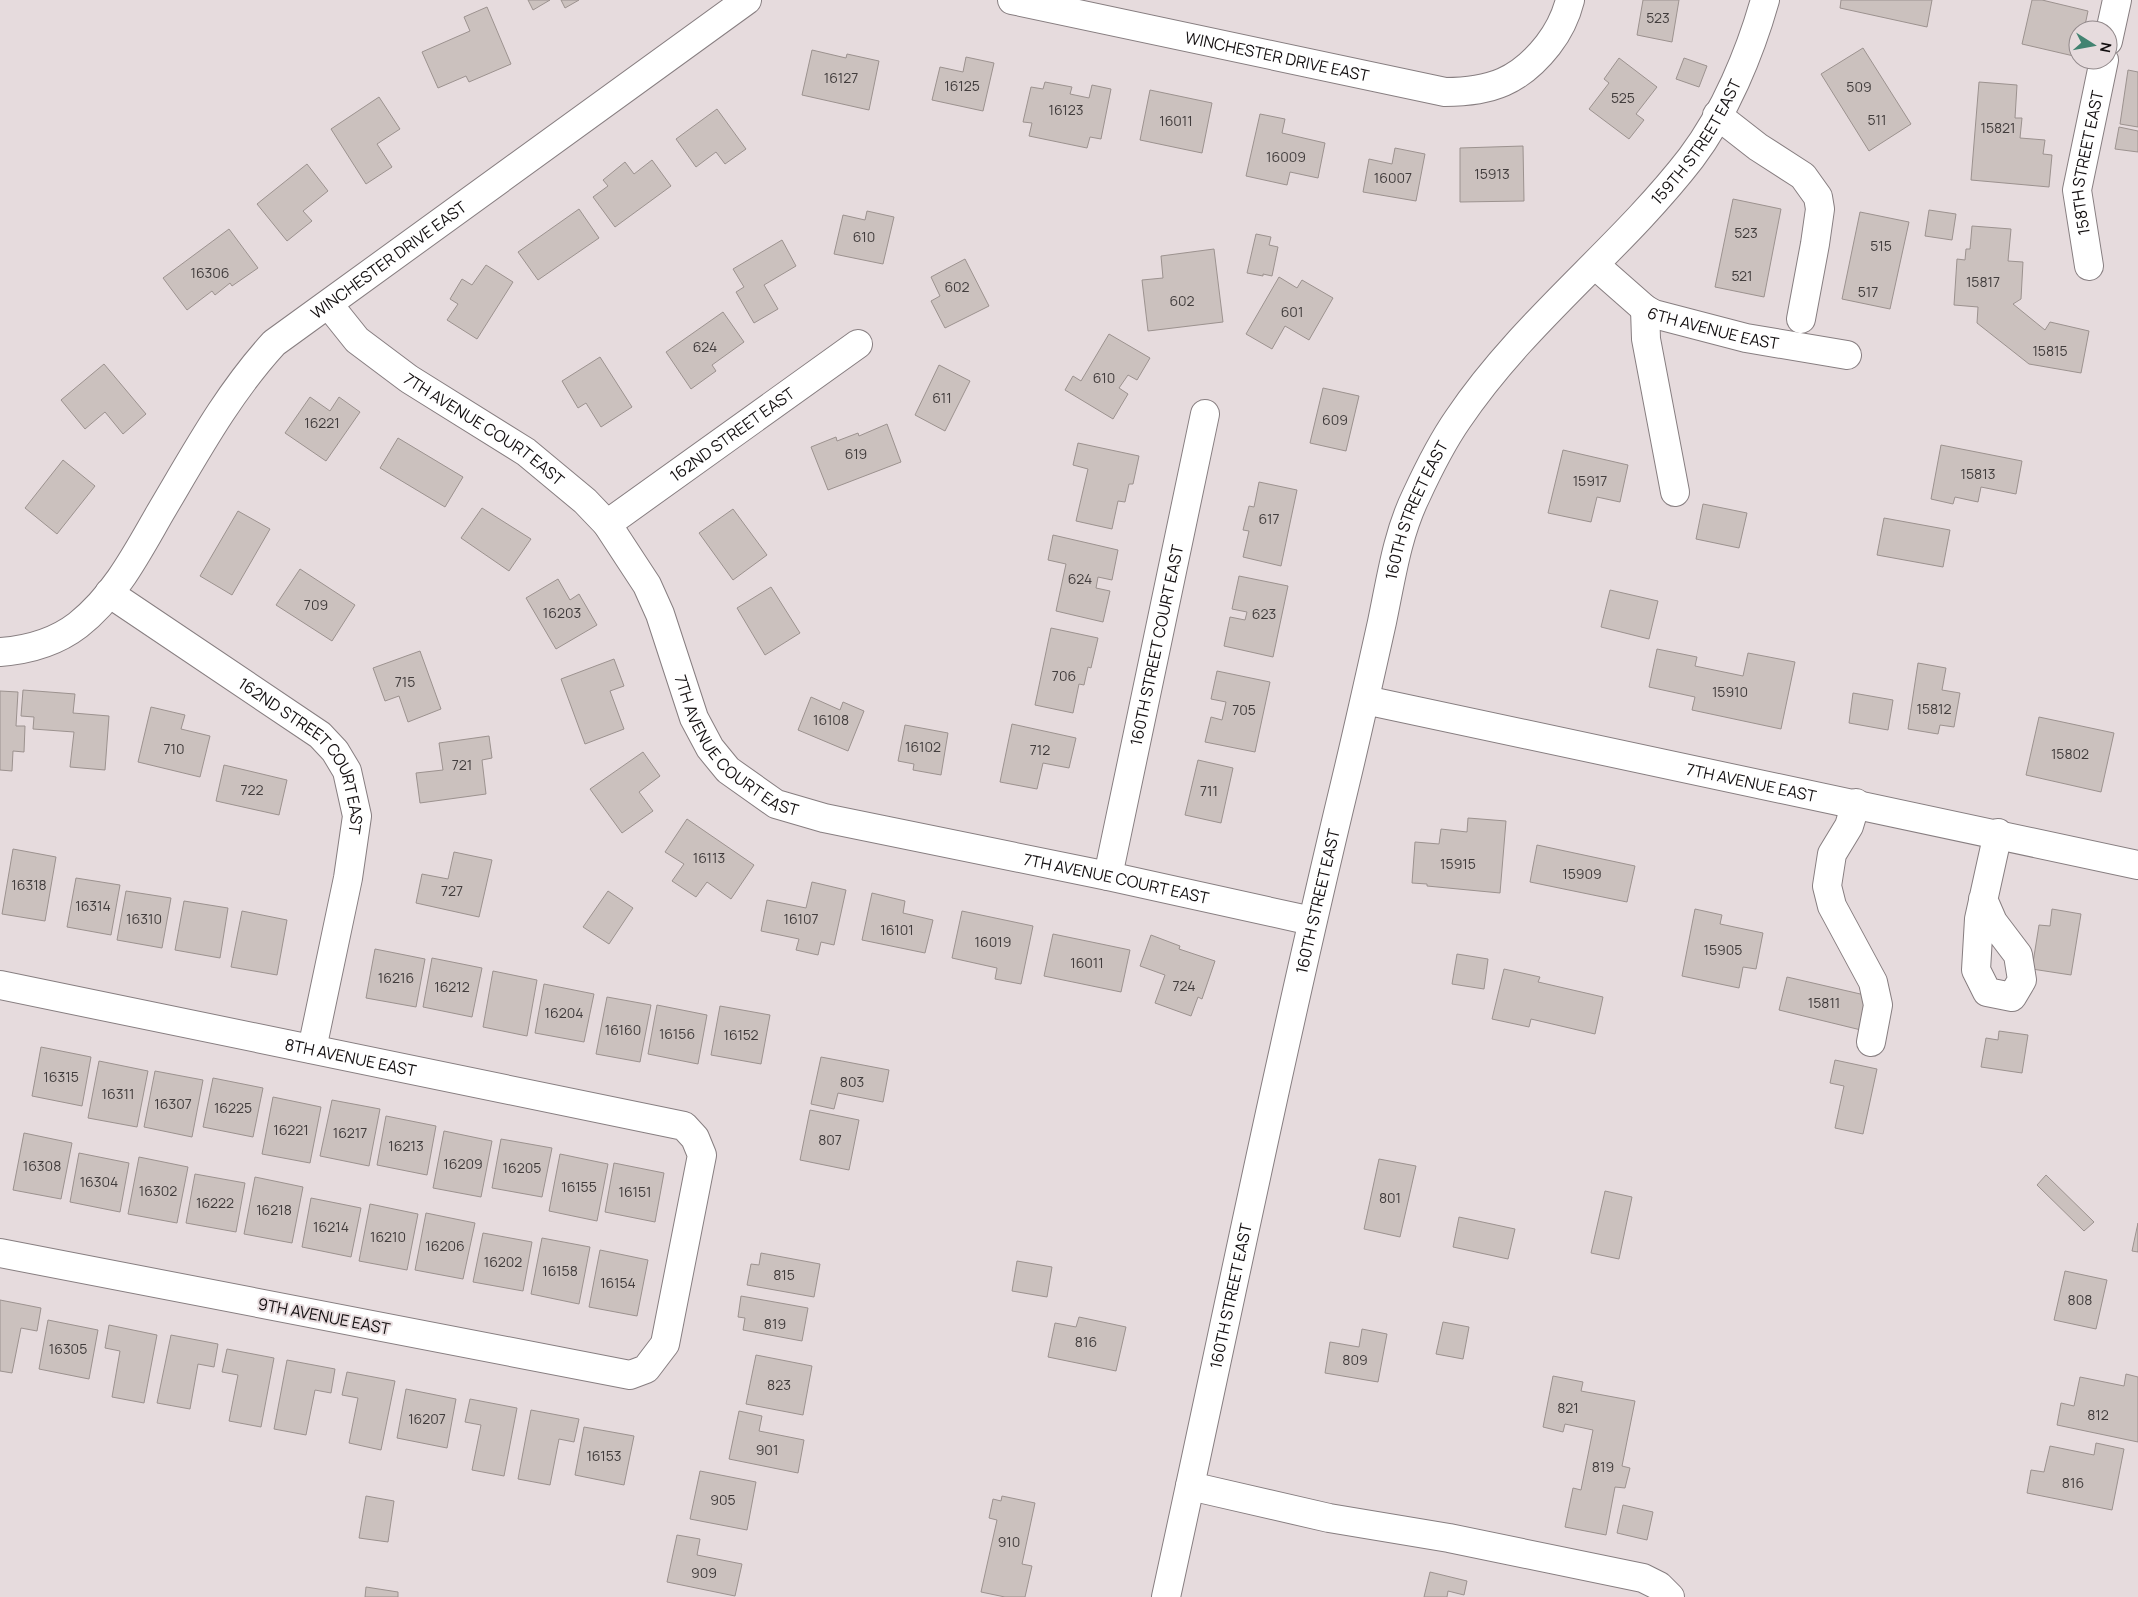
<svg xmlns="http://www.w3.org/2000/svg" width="2138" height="1597" font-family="Manrope,sans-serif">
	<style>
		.building { fill: #cbc1be; stroke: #9c928f }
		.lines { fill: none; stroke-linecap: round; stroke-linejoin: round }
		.minor-casing { stroke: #877e80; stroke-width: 30 }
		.minor { stroke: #fff; stroke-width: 28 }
		.labels { text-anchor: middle; stroke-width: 4; stroke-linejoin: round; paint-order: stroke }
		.number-label { font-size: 14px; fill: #413c3c }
		.street-label { font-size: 16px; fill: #130f10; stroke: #e6dbdd }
	</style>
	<rect width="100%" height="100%" fill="#e6dbdd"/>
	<g class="building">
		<path d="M528,0H550L533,10Z"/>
		<path d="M561,0H579L565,8Z"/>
		<path d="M1643,0H1679L1672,42L1637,35Z"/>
		<path d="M1841,0H1932L1927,27L1840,8Z"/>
		<path d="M2032,0H2042L2088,11L2084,30H2078V57L2022,44Z"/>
		<path d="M487,7L511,64L469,82L466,76L438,88L422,52L470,31L464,17Z"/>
		<path d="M1863,48L1911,124L1869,151L1821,74Z"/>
		<path d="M812,50L846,58L847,54L879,61L869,110L802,95Z"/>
		<path d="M966,57L994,63L983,111L932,100L940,67L963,72Z"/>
		<path d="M1619,58L1657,87L1636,114L1644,120L1629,139L1589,109L1609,83L1604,79Z"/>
		<path d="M1684,58L1707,66L1699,87L1676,79Z"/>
		<path d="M2128,70L2138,72V127L2120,124Z"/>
		<path d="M1045,82L1072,87L1070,94L1089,98L1092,85L1111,89L1101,139L1090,137L1087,148L1029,136L1032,123L1023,122L1031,87L1043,89Z"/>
		<path d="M1979,82L2017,85L2015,118H2022L2020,138L2045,140L2043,154L2052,155L2049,187L1971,180Z"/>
		<path d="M1150,90L1212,103L1202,153L1140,140Z"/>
		<path d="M379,97L400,129L377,144L392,167L366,184L331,129Z"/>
		<path d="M717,109L746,149L725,164L716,152L696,167L676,139Z"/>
		<path d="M1260,114L1285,119L1282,133L1325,143L1318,178L1290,172L1287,185L1246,176Z"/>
		<path d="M2119,127L2138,131V152L2115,149Z"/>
		<path d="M1523,146L1524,201L1460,202V148Z"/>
		<path d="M1395,148L1425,154L1416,201L1363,192L1369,159L1392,164Z"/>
		<path d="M652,160L671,186L615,227L593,197L608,186L603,180L625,162L634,174Z"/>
		<path d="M307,164L328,191L303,211L312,221L287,241L257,204Z"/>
		<path d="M1733,199L1781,209L1764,297L1715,287Z"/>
		<path d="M579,209L599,238L538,280L518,252Z"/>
		<path d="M1929,210L1956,214L1952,240L1925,236Z"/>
		<path d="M867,211L894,217L883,264L834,254L843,215L865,220Z"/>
		<path d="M1860,212L1909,222L1890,309L1842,299Z"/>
		<path d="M1972,226L2011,229L2008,261L2023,262L2021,299L2013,304L2045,330L2050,322L2089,331L2081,373L2029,364L1977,323L1978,307L1954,305L1957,259L1965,260L1966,249H1970Z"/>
		<path d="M229,229L258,268L232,286L230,283L215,295L212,291L187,310L163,278Z"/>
		<path d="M1256,234L1271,237L1269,245L1278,247L1272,276L1263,274V276L1247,273Z"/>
		<path d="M782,240L796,266L764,285L778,309L754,323L736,292L744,287L733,269Z"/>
		<path d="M1214,249L1223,322L1148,331L1142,280L1163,278L1161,256Z"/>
		<path d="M965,259L989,306L945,328L931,301L940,296L931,277Z"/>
		<path d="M486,265L513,282L477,339L447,320L458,304L450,299L462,279L472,285Z"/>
		<path d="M1279,277L1297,288L1302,280L1333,298L1309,340L1285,326L1272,349L1246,334Z"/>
		<path d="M723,312L744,342L712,365L716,371L691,389L666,352Z"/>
		<path d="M1109,334L1150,358L1137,380L1128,375L1119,388L1128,394L1113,419L1065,390L1073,376L1081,381Z"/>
		<path d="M600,357L632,407L601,427L586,403L578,408L562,381Z"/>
		<path d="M104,364L146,414L123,434L105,412L85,429L61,400Z"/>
		<path d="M939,365L970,381L945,431L915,415Z"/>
		<path d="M1323,388L1359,396L1346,451L1310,443Z"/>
		<path d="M310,397L330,411L339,397L360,412L326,461L285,433Z"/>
		<path d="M887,424L901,462L828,490L811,447L836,437L837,441L858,433L859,436Z"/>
		<path d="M398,438L463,477L445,507L380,468Z"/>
		<path d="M1078,443L1139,456L1133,484H1129L1125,502L1118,501L1112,529L1076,521L1088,469L1073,465Z"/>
		<path d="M1941,445L2022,461L2016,494L1981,487L1978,502L1955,497L1953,504L1931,499Z"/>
		<path d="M1563,450L1628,465L1620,502L1597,497L1591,522L1548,513Z"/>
		<path d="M63,460L95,486L57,534L25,508Z"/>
		<path d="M1259,482L1297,490L1281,566L1243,557L1249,531L1243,530L1249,506L1254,507Z"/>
		<path d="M1703,504L1747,513L1739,548L1696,539Z"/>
		<path d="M482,508L531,539L509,571L461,538Z"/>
		<path d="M733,509L767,555L733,580L699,533Z"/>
		<path d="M238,511L270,529L232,595L200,576Z"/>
		<path d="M1884,518L1950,530L1943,567L1877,555Z"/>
		<path d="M1053,535L1118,550L1112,580L1098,577L1096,588L1110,591L1103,622L1056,611L1066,564L1048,560Z"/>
		<path d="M300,569L355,605L332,641L276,605Z"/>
		<path d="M1239,576L1288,586L1273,657L1224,646L1230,617L1245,620L1247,612L1232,609Z"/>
		<path d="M558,579L570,600L579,594L597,625L556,649L526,598Z"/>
		<path d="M771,587L800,633L765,655L737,608Z"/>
		<path d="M1610,590L1658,601L1649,639L1601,627Z"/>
		<path d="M1051,628L1098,638L1091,668L1088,667L1084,685L1079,684L1073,713L1035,705Z"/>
		<path d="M1657,649L1697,657L1695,666L1743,676L1748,653L1795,662L1781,729L1692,710L1695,697L1649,687Z"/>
		<path d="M420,651L441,709L408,722L399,696L385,701L373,668Z"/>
		<path d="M614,659L624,686L610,691L624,729L585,744L561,679Z"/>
		<path d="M1918,663L1946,668L1942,690L1960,693L1954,727L1940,725L1938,734L1908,729Z"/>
		<path d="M1217,671L1270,682L1255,752L1205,742L1211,717L1222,720L1226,702L1211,699Z"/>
		<path d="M23,690L75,694L73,713L109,716L105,770L70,767L74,732L33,729L34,717L21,716Z"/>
		<path d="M0,691L18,692L16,726H25L24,752L13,751L12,771L0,770Z"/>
		<path d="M1853,693L1893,700L1888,730L1849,723Z"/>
		<path d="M811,697L840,710L843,702L864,711L848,751L798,730Z"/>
		<path d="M151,707L185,715L181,729L210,736L200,777L138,762Z"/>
		<path d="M2039,717L2114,733L2101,792L2026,775Z"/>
		<path d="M1012,724L1076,738L1069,768L1043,763L1037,789L1000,782Z"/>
		<path d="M905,725L948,733L941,775L913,770L914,764L898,761Z"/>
		<path d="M489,736L492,758L482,760L486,794L420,803L416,773L443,770L439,743Z"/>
		<path d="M643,752L660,776L639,792L653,811L622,833L590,789Z"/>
		<path d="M1198,760L1233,768L1221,823L1185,815Z"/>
		<path d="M224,765L287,780L279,815L216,801Z"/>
		<path d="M1468,818L1506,821L1500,893L1427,886V884L1412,883L1415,842L1439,844L1441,829L1467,832Z"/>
		<path d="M687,819L754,865L731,899L707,882L696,897L672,881L684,864L665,852Z"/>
		<path d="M1537,845L1635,866L1627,902L1530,882Z"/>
		<path d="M13,849L56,857L45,921L2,914Z"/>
		<path d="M454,852L492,860L479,917L416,903L422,874L448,879Z"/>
		<path d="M76,878L120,885L111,935L67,927Z"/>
		<path d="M812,882L846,890L834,945L821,942L818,955L796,950L799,939L761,931L767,900L806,908Z"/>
		<path d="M126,891L171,898L162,948L117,940Z"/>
		<path d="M608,891L633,908L609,944L583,927Z"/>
		<path d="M872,893L905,901L903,913L933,920L925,953L862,940Z"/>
		<path d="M184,901L228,908L220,958L175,950Z"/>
		<path d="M1695,909L1722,915L1720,924L1763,933L1756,969L1743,967L1739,988L1682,976Z"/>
		<path d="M2052,909L2081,914L2071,975L2032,969L2039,925L2050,926Z"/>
		<path d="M242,911L287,920L277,975L231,967Z"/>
		<path d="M962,911L1033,926L1021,984L995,979L997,968L952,958Z"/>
		<path d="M1053,934L1130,950L1121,992L1044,976Z"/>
		<path d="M1151,935L1180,946L1179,949L1215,961L1202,999L1198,997L1191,1016L1155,1003L1165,975L1140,966Z"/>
		<path d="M375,949L425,959L416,1007L366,998Z"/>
		<path d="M1457,954L1488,959L1484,989L1452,984Z"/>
		<path d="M432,958L482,968L472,1017L423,1007Z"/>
		<path d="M1504,969L1540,977L1538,982L1603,997L1595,1034L1531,1019L1529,1027L1492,1019Z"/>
		<path d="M493,971L537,980L527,1036L483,1027Z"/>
		<path d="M1787,977L1869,996L1861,1030L1779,1010Z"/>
		<path d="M544,984L594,994L584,1042L535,1033Z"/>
		<path d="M607,997L651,1005L640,1062L596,1054Z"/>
		<path d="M657,1005L707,1015L698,1064L648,1054Z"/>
		<path d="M720,1006L770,1015L761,1064L711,1055Z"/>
		<path d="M1999,1031L2028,1035L2022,1073L1981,1067L1986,1038L1998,1040Z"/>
		<path d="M41,1047L91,1057L82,1106L32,1096Z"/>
		<path d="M821,1057L889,1070L883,1102L838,1093L834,1109L811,1104Z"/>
		<path d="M1835,1060L1877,1069L1863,1134L1835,1128L1844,1086L1830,1083Z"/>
		<path d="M99,1061L148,1071L137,1127L88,1118Z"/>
		<path d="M155,1071L203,1080L192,1137L144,1127Z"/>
		<path d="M213,1078L263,1088L253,1137L203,1127Z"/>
		<path d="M273,1097L321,1107L310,1163L262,1154Z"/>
		<path d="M332,1100L380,1109L369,1166L320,1156Z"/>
		<path d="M810,1110L859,1120L849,1170L800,1160Z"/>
		<path d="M386,1116L436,1126L427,1175L377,1165Z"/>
		<path d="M444,1131L492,1141L481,1197L433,1188Z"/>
		<path d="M24,1133L72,1143L61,1199L13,1190Z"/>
		<path d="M501,1139L552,1148L542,1197L492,1188Z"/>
		<path d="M79,1153L129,1163L120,1212L70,1202Z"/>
		<path d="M560,1154L608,1164L597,1221L549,1211Z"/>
		<path d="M139,1157L188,1167L177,1223L128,1214Z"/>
		<path d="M1379,1159L1416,1166L1400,1237L1364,1229Z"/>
		<path d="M614,1163L664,1173L655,1222L605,1212Z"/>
		<path d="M195,1174L245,1183L236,1232L186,1223Z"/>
		<path d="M2046,1175L2094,1222L2084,1231L2037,1185Z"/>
		<path d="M255,1177L303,1187L292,1243L244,1234Z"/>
		<path d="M1605,1191L1632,1197L1619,1259L1591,1253Z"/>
		<path d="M311,1198L361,1208L351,1257L302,1247Z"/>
		<path d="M370,1204L418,1214L407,1270L359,1261Z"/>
		<path d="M426,1213L475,1223L463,1279L415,1270Z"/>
		<path d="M1459,1217L1515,1229L1508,1259L1453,1247Z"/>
		<path d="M2138,1223V1252L2132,1251Z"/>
		<path d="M483,1233L532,1242L523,1291L473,1282Z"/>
		<path d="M542,1238L590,1247L579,1304L531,1294Z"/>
		<path d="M600,1250L648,1260L637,1316L589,1307Z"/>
		<path d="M761,1253L820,1264L814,1297L747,1285L751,1264L759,1265Z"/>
		<path d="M1017,1261L1052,1267L1047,1297L1012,1291Z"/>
		<path d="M2065,1271L2107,1280L2096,1329L2054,1320Z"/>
		<path d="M741,1296L808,1308L802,1341L743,1330L745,1318L738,1317Z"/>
		<path d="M0,1300L41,1308L37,1331L21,1328L12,1373L0,1371Z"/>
		<path d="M1079,1317L1126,1327L1116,1371L1048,1357L1055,1323L1076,1327Z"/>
		<path d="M48,1320L98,1330L89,1379L39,1369Z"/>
		<path d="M1443,1322L1469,1327L1463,1359L1436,1354Z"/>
		<path d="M109,1325L157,1335L144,1403L112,1397L120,1351L105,1348Z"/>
		<path d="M1362,1329L1387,1334L1378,1382L1325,1373L1330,1342L1359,1347Z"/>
		<path d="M171,1335L218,1344L214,1367L198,1364L190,1409L157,1403Z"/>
		<path d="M227,1349L274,1358L261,1427L229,1421L238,1375L222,1372Z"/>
		<path d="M756,1355L812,1366L803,1415L746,1404Z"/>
		<path d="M287,1360L335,1369L331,1393L315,1390L306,1435L274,1429Z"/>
		<path d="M347,1372L395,1381L381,1450L349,1443L358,1398L342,1395Z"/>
		<path d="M2126,1374L2138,1377V1442L2057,1425L2061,1403L2074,1406L2080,1377L2124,1386Z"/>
		<path d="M1553,1376L1583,1382L1581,1391L1635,1401L1622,1466L1630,1468L1625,1488L1615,1487L1606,1535L1565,1527L1573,1488L1581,1490L1593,1430L1565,1424L1563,1432L1543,1427Z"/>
		<path d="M406,1389L456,1399L447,1448L397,1438Z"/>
		<path d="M470,1399L517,1408L504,1476L472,1470L481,1425L465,1422Z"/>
		<path d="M531,1410L579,1419L574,1442L559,1439L550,1485L518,1479Z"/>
		<path d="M739,1411L762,1416L759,1431L804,1440L798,1473L729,1459Z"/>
		<path d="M584,1427L634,1436L624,1485L575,1475Z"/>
		<path d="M2096,1443L2124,1449L2112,1510L2027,1493L2031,1470L2044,1472L2050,1446L2094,1455Z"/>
		<path d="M700,1471L756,1482L747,1530L690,1519Z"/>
		<path d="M366,1496L394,1501L388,1542L359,1538Z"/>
		<path d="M1002,1496L1035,1503L1022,1564L1032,1566L1025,1597H1005L981,1592L997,1520L989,1518L993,1499L1001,1501Z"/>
		<path d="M1623,1505L1653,1512L1647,1540L1617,1533Z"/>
		<path d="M677,1535L700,1539L697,1555L742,1564L735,1596L667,1582Z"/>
		<path d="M1430,1572L1467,1581L1464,1595L1448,1591L1447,1597H1424Z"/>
		<path d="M366,1587L398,1592V1597H365Z"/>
	</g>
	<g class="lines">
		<g class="minor-casing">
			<g id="minor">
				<path id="s1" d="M1012,0L1445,92C1491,92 1520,81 1548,45C1558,32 1566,16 1570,0"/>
				<path d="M2108,41L2117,0"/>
				<path d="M1717,115L1758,147L1803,176L1818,197L1820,209L1815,244L1801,319"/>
				<path id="s2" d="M1595,265L1645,309L1654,314L1746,338L1847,355"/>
				<path id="s3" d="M2089,266L2077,190L2104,60"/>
				<path id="s4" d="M329,305L357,340L409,379L526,452L585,501L607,524L647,585L660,614L694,718L710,748L728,770L776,804L824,818L1108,876L1312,921"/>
				<path d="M1645,309L1646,339L1675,492"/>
				<path id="s5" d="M607,524L858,344"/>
				<path id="s6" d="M109,593L320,735L335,751L347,771L357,816L348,878L312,1049"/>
				<path id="s7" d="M0,652C27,650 56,642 78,625C115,596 137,553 160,513C195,454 228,393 274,343L747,0"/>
				<path id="s8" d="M1365,700L2138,865"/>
				<path d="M1856,803L1849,826L1832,854L1827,886L1832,906L1873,982L1878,1005L1871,1042"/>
				<path id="s9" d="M1108,876L1205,414"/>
				<path d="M1983,899L1993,922L2018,955L2022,980L2012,997L1987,992L1976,970L1979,919L1998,833"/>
				<path id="s10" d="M0,985L684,1126L695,1138L702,1155L665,1344L646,1369L630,1375L0,1253"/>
				<path d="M1190,1486L1329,1518L1449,1538L1643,1578L1659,1586L1670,1597"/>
				<path id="s11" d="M1166,1597C1225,1326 1280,1054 1345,784C1358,730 1370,676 1382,622C1391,579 1397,535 1416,496C1428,470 1442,442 1458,419C1523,322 1620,250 1691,158C1725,113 1750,53 1765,0"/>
			</g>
		</g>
		<use href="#minor" class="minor"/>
	</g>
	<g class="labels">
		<g class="number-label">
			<text x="1658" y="23">523</text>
			<text x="841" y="83">16127</text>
			<text x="962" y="91">16125</text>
			<text x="1859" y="92">509</text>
			<text x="1623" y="103">525</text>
			<text x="1066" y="115">16123</text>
			<text x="1877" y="125">511</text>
			<text x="1176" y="126">16011</text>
			<text x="1998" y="133">15821</text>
			<text x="1286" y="162">16009</text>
			<text x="1492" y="179">15913</text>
			<text x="1393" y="183">16007</text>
			<text x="1746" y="238">523</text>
			<text x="864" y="242">610</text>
			<text x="1881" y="251">515</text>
			<text x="210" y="278">16306</text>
			<text x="1742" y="281">521</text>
			<text x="1983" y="287">15817</text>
			<text x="957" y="292">602</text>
			<text x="1868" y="297">517</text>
			<text x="1182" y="306">602</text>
			<text x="1292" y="317">601</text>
			<text x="705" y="352">624</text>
			<text x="2050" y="356">15815</text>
			<text x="1104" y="383">610</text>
			<text x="942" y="403">611</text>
			<text x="1335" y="425">609</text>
			<text x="322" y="428">16221</text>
			<text x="856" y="459">619</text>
			<text x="1978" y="479">15813</text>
			<text x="1590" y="486">15917</text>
			<text x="1269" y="524">617</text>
			<text x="1080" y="584">624</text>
			<text x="316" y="610">709</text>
			<text x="562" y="618">16203</text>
			<text x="1264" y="619">623</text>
			<text x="1064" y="681">706</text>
			<text x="405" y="687">715</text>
			<text x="1730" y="697">15910</text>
			<text x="1934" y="714">15812</text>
			<text x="1244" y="715">705</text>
			<text x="831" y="725">16108</text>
			<text x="923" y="752">16102</text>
			<text x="174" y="754">710</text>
			<text x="1040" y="755">712</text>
			<text x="2070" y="759">15802</text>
			<text x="462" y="770">721</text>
			<text x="252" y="795">722</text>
			<text x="1209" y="796">711</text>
			<text x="709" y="863">16113</text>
			<text x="1458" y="869">15915</text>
			<text x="1582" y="879">15909</text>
			<text x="29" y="890">16318</text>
			<text x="452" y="896">727</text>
			<text x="93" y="911">16314</text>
			<text x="144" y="924">16310</text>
			<text x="801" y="924">16107</text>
			<text x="897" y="935">16101</text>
			<text x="993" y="947">16019</text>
			<text x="1723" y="955">15905</text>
			<text x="1087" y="968">16011</text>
			<text x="396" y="983">16216</text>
			<text x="1184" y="991">724</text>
			<text x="452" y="992">16212</text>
			<text x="1824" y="1008">15811</text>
			<text x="564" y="1018">16204</text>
			<text x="623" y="1035">16160</text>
			<text x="677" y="1039">16156</text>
			<text x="741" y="1040">16152</text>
			<text x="61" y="1082">16315</text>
			<text x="852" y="1087">803</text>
			<text x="118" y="1099">16311</text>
			<text x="173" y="1109">16307</text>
			<text x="233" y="1113">16225</text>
			<text x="291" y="1135">16221</text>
			<text x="350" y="1138">16217</text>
			<text x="830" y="1145">807</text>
			<text x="406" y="1151">16213</text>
			<text x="463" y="1169">16209</text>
			<text x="42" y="1171">16308</text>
			<text x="522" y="1173">16205</text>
			<text x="99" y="1187">16304</text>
			<text x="579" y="1192">16155</text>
			<text x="158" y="1196">16302</text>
			<text x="635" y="1197">16151</text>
			<text x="1390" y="1203">801</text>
			<text x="215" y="1208">16222</text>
			<text x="274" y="1215">16218</text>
			<text x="331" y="1232">16214</text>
			<text x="388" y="1242">16210</text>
			<text x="445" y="1251">16206</text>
			<text x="503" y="1267">16202</text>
			<text x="560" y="1276">16158</text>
			<text x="784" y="1280">815</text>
			<text x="618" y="1288">16154</text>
			<text x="2080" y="1305">808</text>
			<text x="775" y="1329">819</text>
			<text x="1086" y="1347">816</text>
			<text x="68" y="1354">16305</text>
			<text x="1355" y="1365">809</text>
			<text x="779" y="1390">823</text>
			<text x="1568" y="1413">821</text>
			<text x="2098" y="1420">812</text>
			<text x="427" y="1424">16207</text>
			<text x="767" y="1455">901</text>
			<text x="604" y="1461">16153</text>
			<text x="1603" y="1472">819</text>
			<text x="2073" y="1488">816</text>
			<text x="723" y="1505">905</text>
			<text x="1009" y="1547">910</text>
			<text x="704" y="1578">909</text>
		</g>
		<g class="street-label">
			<text dy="6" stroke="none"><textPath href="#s1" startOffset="271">WINCHESTER DRIVE EAST</textPath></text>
			<text dy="6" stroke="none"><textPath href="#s11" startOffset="1584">159TH STREET EAST</textPath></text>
			<text dy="6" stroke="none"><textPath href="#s3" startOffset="105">158TH STREET EAST</textPath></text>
			<text dy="6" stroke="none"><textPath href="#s7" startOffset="570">WINCHESTER DRIVE EAST</textPath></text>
			<text dy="6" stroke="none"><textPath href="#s2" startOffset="138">6TH AVENUE EAST</textPath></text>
			<text dy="6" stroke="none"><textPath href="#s4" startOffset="200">7TH AVENUE COURT EAST</textPath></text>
			<text dy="6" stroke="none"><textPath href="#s5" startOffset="154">162ND STREET EAST</textPath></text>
			<text dy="6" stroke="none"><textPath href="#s11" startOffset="1116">160TH STREET EAST</textPath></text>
			<text dy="6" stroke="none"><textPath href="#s9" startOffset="236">160TH STREET COURT EAST</textPath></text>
			<text dy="6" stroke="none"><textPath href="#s4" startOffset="620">7TH AVENUE COURT EAST</textPath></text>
			<text dy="6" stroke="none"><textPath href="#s6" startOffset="261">162ND STREET COURT EAST</textPath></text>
			<text dy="6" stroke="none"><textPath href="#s8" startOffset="395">7TH AVENUE EAST</textPath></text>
			<text dy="6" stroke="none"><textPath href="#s4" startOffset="1040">7TH AVENUE COURT EAST</textPath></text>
			<text dy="6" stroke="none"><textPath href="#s11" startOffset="712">160TH STREET EAST</textPath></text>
			<text dy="6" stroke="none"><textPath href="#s10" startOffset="358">8TH AVENUE EAST</textPath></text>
			<text dy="6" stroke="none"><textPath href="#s11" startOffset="308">160TH STREET EAST</textPath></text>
			<text transform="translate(324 1316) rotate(11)" y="6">9TH AVENUE EAST</text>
		</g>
	</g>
	<g transform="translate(2093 45) rotate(101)"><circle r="24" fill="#e6dbdd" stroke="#92898b"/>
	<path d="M0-4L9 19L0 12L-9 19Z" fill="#428371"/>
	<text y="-8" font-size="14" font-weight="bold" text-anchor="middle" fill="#130f10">N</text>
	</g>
</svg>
